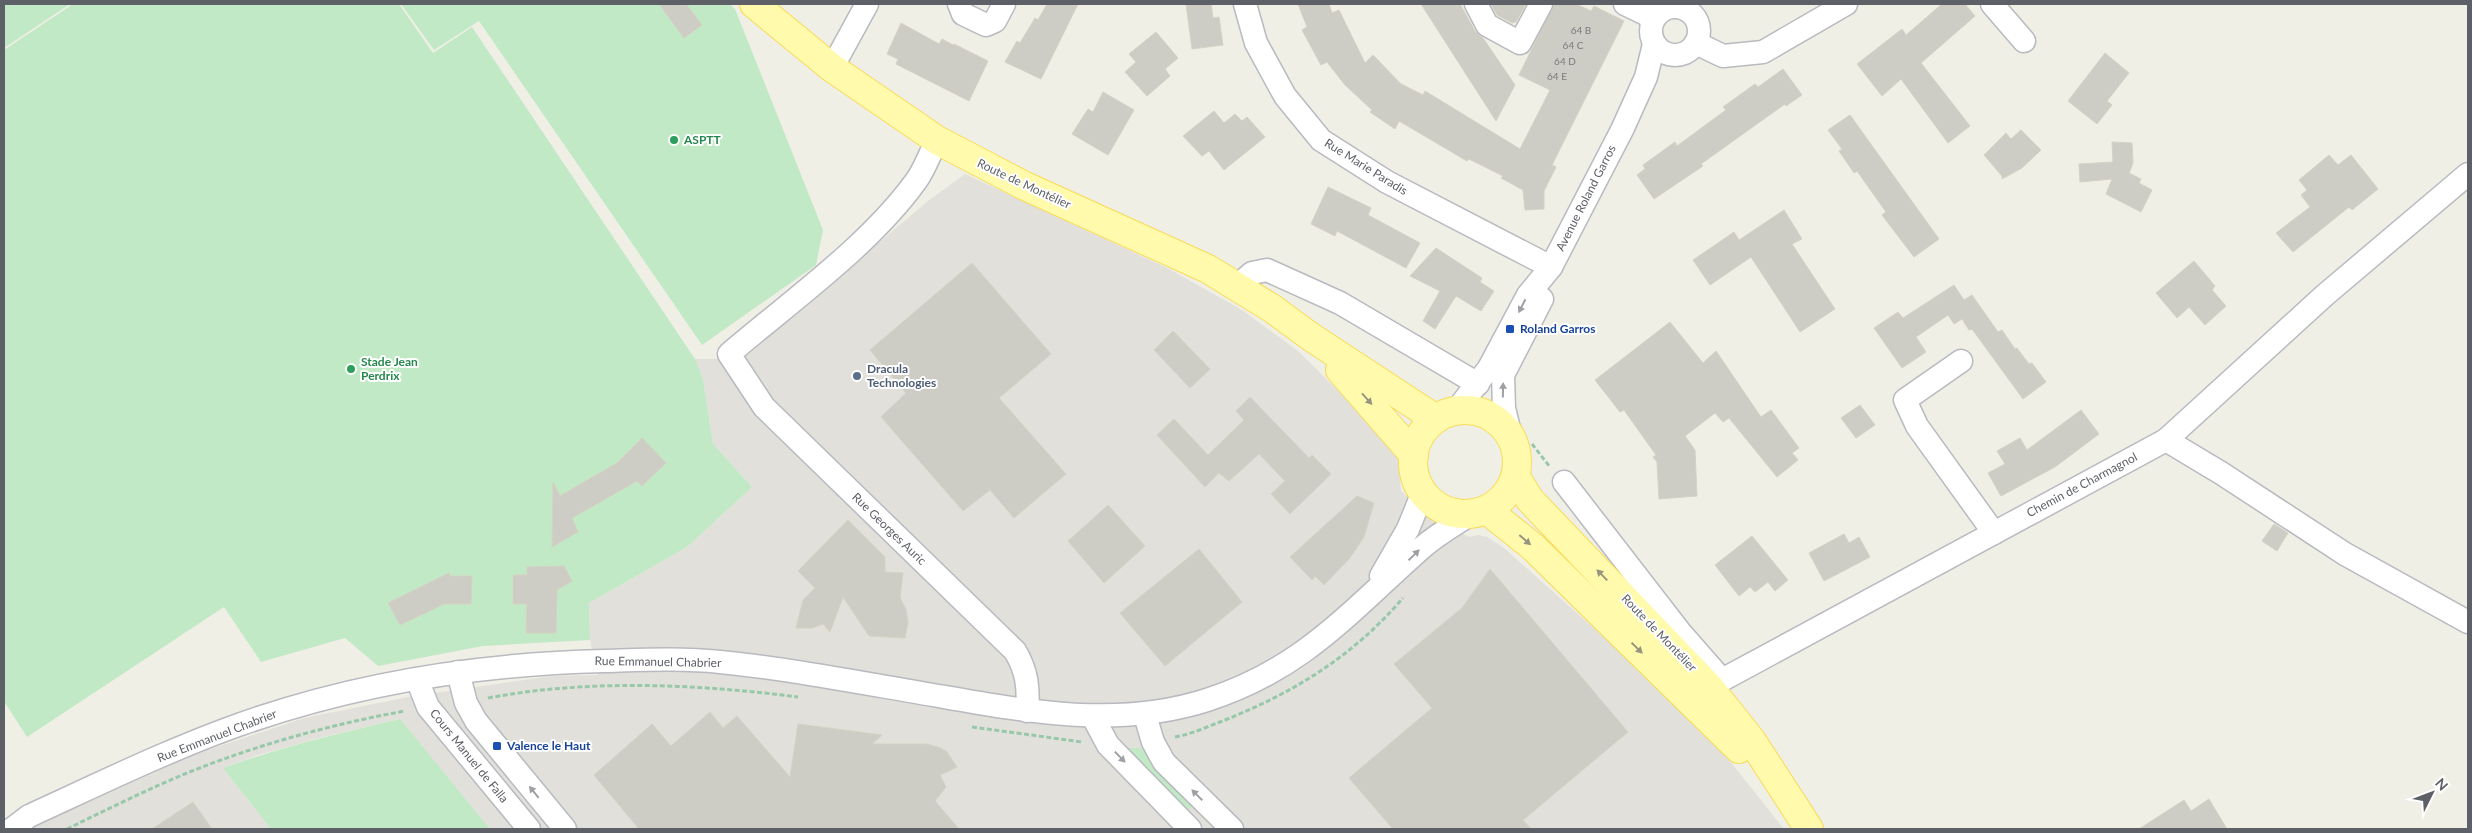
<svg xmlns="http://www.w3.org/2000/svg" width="2472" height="833" font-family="Lato,sans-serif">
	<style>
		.industrial { fill: #e1e0da }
		.green { fill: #c1e9c5 }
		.building { fill: #cdccc5; stroke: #d6d2c3 }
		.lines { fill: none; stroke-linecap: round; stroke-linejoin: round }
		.minor-casing { stroke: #b8bac0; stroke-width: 25 }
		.major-casing { stroke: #f9db56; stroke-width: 30 }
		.path { stroke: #98c8aa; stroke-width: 3; stroke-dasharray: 5 2.5; stroke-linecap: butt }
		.minor { stroke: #fff; stroke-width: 22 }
		.major { stroke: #fffaac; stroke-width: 28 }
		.oneway { fill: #9ea0a4 }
		.oneway2 { fill: #96967f }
		.leisure-dot { fill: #2e9e5b; stroke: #fff; stroke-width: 2 }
		.transit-dot { fill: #1a4fb4; stroke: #fff; stroke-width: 2 }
		.service-dot { fill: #5c6f8a; stroke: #fff; stroke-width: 2 }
		.labels { text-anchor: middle; stroke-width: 4; stroke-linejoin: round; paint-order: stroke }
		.number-label { font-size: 10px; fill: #797b7e }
		.leisure-label { font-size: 12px; font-weight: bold; fill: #27864d; stroke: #fff; text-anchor: start }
		.street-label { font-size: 12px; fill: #5d6067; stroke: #fff }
		.transit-label { font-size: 12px; font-weight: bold; fill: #164399; stroke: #fff; text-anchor: start }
		.service-label { font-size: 12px; font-weight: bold; fill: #4e5e75; stroke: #fff; text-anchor: start }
	</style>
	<rect width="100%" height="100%" fill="#f0efe6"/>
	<path class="industrial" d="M965,174L1169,269L1242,310L1298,351L1397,449L1401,491L1428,516L1469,537L1478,535L1487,537L1504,548L1682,707L1729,760L1784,829H490L399,719L319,738L258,755L223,768L271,829H30L73,806L181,759L304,718L413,696L552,676L598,675L590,640L589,603L687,547L752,487L713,444L703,379L695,359H741L928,201Z"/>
	<g class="green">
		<path d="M4,4H70L4,48Z"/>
		<path d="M73,4H399L433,53L472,27L695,359L703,379L713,444L752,487L687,547L589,603L590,640L483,646L378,666L345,638L261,662L224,607L27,737L4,701V50Z"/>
		<path d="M401,4H730L735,9L823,230L816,265L702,345L479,21L434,50Z"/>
		<path d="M400,719L490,829H271L223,768C281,747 340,733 400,719Z"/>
		<path d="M1126,748H1141L1196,803L1184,814Z"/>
	</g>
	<g class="building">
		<path d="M659,4H686L702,25L684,38Z"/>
		<path d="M1047,4H1078L1041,79L1005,62L1017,41L1020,43L1035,18L1038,20Z"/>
		<path d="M1186,4H1211L1213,18L1219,17L1223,45L1192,49Z"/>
		<path d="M1298,4H1329L1332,13L1339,10L1365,63L1373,55L1401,84L1423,95L1425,91L1520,149L1550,90L1519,75L1554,4H1576L1591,11L1594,6L1624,21L1552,165L1556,167L1544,191V209L1525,210L1523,190L1501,178L1503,176L1469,159L1467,161L1399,121L1395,129L1370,112L1372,110L1345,85L1327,62L1321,65L1302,30L1307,27Z"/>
		<path d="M1421,4H1460L1475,31L1483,38L1515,85L1496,121Z"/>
		<path d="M1491,4H1526L1516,22L1512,23L1497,15Z"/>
		<path d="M1942,4H1965L1975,16L1921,63L1970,126L1948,143L1901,79L1882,96L1857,64L1902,29L1906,35Z"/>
		<path d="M901,23L939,44L942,39L953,45L954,44L988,61L969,101L896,64L898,59L887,54Z"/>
		<path d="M1156,32L1178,58L1165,69L1170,76L1147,96L1125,72L1136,62L1129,54Z"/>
		<path d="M2105,53L2129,73L2107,101L2112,105L2097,124L2068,101Z"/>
		<path d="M1783,69L1802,95L1786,106L1785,104L1701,164L1703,166L1654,199L1637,175L1645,169L1643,165L1675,142L1677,146L1726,110L1723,107L1755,84L1758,87Z"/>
		<path d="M1103,92L1134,110L1108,155L1072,134L1088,109L1093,112Z"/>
		<path d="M1214,111L1224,123L1235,114L1242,121L1247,117L1265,137L1224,170L1209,151L1202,156L1183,136Z"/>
		<path d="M1850,115L1939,239L1914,257L1882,215L1886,212L1857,171L1854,173L1839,151L1842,149L1828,130Z"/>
		<path d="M2021,130L2041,150L2022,168L2002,179V176L1984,155L2006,133L2011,139Z"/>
		<path d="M2112,142L2132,143L2133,163L2129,173L2141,179L2139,183L2152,190L2141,212L2106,194L2112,179L2080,182L2079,164L2113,162Z"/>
		<path d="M2329,155L2338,165L2351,155L2378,189L2352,210L2349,207L2293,252L2276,233L2310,207L2301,195L2307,190L2299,180Z"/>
		<path d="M1328,187L1371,208L1368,215L1420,243L1406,268L1337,231L1335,236L1311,224Z"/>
		<path d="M1784,210L1802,239L1792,244L1835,309L1800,332L1751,257L1710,285L1693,260L1734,232L1739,240Z"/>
		<path d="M1436,248L1482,278L1480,282L1494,291L1481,311L1456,296L1435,329L1423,321L1440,291L1410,276Z"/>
		<path d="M2194,261L2215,286L2212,290L2226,306L2205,325L2189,307L2177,318L2156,293Z"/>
		<path d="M972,263L1051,354L999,398L1066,474L1014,518L990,490L963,511L881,417L906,393L870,350Z"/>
		<path d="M1954,285L1964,300L1972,295L1998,332L2002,330L2015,349L2017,348L2029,364L2032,363L2046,382L2023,399L1972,329L1969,330L1962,319L1954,324L1948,315L1916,337L1926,352L1902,368L1874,328L1898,312L1903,318Z"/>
		<path d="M1670,322L1703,363L1716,351L1761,417L1771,410L1799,448L1792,453L1798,460L1777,477L1729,418L1723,422L1715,413L1685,436L1695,450L1697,496L1659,499L1657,462L1653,457L1656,455L1624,410L1620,412L1595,380Z"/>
		<path d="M1173,331L1210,369L1190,388L1154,350Z"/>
		<path d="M1250,397L1309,458L1312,455L1331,474L1290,514L1271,494L1285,481L1259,454L1229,481L1219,473L1205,487L1157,435L1174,419L1208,455L1244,420L1236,411Z"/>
		<path d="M1860,405L1875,425L1856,438L1841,418Z"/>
		<path d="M2081,410L2099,434L2055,467L2001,496L1988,473L2005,464L1997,451L2020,438L2027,450Z"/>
		<path d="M642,438L666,463L642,486L637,481L572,518L578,532L552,547L553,482L560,496L617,463Z"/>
		<path d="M1357,496L1374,503L1364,537L1349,559L1324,585L1315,576L1312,580L1290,557Z"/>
		<path d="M1108,505L1145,546L1104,583L1068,541Z"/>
		<path d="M848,520L885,557V572L903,573L900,597L906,610L908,622L905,638L869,636L843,597L830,632L823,624L812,628H796L803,600L815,588L798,571Z"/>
		<path d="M2274,524L2288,533L2277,551L2262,541Z"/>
		<path d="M1844,534L1849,543L1859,537L1870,557L1824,581L1809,553Z"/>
		<path d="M1752,536L1788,580L1775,591L1768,582L1755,592L1750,587L1739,596L1715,565Z"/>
		<path d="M1199,549L1242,602L1165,666L1120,613Z"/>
		<path d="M564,566L572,581L557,590L556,633H526L527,604H513V575H527V567Z"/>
		<path d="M1490,569L1628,732L1523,820L1531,829H1393L1349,778L1432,708L1394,664L1462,608Z"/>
		<path d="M449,573L450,576H472L471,604H444L400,625L388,603Z"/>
		<path d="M710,712L723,728L737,716L790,777L798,724L882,735L872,744H927L941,748L947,752L957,767L940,775L946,787L935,801L959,829H639L594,775L652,724L671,746Z"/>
		<path d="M2209,799L2227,829H2139L2184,800L2191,811Z"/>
		<path d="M193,802L212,829H152Z"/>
	</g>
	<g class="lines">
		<g class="minor-casing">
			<g id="minor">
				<path d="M959,4L963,14L986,25L995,21L1004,4"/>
				<path d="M1245,4L1256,43L1285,96L1321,140L1387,182L1551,267"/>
				<path d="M1476,4L1487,25L1520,43L1541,4"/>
				<path d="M1625,4L1654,18"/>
				<path d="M1992,4L2024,41"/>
				<circle cx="1675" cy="31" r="24"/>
				<path d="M1696,43L1723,56L1763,52L1846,4"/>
				<path d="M832,68L867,4"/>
				<path d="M937,140C930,153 925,169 916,181C869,246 791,301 729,354L764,407L1015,651C1027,671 1029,688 1027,711"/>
				<path d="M1237,286L1252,273L1267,270L1340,303L1478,384"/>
				<path d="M1961,361L1905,400L1917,426L1994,533"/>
				<path d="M1456,411L1489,368L1528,295L1551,267L1622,130L1646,77L1654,44"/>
				<path d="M1511,437L1504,408L1503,375L1542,299"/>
				<path d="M2166,440L2325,295L2468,174"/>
				<path d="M1564,482L1680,632L1722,680"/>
				<path d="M1381,576L1408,529L1423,492"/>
				<path d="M458,672L466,703L476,721L565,829"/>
				<path d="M417,679L428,707L529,829"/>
				<path d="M1693,692L1722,680L2166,440L2221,473L2345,554L2468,622"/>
				<path d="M1145,715L1153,742L1164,762L1232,829"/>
				<path d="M1093,717L1108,745L1190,829"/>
				<path d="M12,829L29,816C99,784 168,750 241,724C357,683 481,664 604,661C642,660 681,658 720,662C791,669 862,683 933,695C1024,711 1117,729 1207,700C1304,669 1351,610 1424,546C1438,534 1454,525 1469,515"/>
			</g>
		</g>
		<g class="major-casing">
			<g id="major">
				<path d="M754,4L832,68L937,140L1025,186L1208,269L1273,309L1311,337L1436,419"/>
				<path d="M1340,370L1414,455"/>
				<circle cx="1465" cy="462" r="52"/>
				<path d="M1516,477L1530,500L1709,687L1752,741L1809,829"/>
				<path d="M1487,510L1533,547L1739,749"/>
			</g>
		</g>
		<g class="path">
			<path d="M1532,444L1550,467"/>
			<path d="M488,698C589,679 696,684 798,697"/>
			<path d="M972,727L1082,742"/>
			<path d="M1175,737C1192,734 1209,726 1225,720C1295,692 1353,656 1403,598"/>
			<path d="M67,829C108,809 150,788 192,771C260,744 333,724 405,711"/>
		</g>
		<use href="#minor" class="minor"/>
		<use href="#major" class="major"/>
	</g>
	<defs><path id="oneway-solid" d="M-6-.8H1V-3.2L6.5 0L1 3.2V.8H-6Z" transform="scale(1.25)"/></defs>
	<g class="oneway">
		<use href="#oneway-solid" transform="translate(1522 306) rotate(117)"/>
		<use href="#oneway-solid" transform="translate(1503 390) rotate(-89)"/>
		<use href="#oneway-solid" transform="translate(1414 555) rotate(-44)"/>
		<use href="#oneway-solid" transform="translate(1120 757) rotate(46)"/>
		<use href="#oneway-solid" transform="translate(534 792) rotate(-129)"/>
		<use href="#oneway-solid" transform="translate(1197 795) rotate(-135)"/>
	</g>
	<g class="oneway2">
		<use href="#oneway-solid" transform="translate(1367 399) rotate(48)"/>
		<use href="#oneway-solid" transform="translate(1525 540) rotate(41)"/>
		<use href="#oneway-solid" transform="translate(1602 575) rotate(-134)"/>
		<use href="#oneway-solid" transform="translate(1637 648) rotate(44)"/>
	</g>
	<g class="leisure-dot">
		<circle cx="674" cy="140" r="5"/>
		<circle cx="351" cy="369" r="5"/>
	</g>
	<g class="transit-dot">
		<rect x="1505" y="324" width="10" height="10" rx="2.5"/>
		<rect x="492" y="741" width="10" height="10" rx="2.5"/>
	</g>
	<circle class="service-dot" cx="857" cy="376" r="5"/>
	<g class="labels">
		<g class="number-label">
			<text x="1581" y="34">64 B</text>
			<text x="1573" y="49">64 C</text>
			<text x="1565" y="65">64 D</text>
			<text x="1557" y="80">64 E</text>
		</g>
		<g class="leisure-label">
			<text x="684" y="144">ASPTT</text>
			<text x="361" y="366">Stade Jean<tspan x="361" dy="14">Perdrix</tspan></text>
		</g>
		<g class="street-label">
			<text transform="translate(1366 167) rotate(32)" y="4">Rue Marie Paradis</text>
			<text transform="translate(1024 184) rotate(25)" y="4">Route de Montélier</text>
			<text transform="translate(1586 198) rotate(-63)" y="4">Avenue Roland Garros</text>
			<text transform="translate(2082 485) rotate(-28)" y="4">Chemin de Charmagnol</text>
			<text transform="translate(889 529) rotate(44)" y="4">Rue Georges Auric</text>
			<text transform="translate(1659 633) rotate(46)" y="4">Route de Montélier</text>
			<text transform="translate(658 662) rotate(1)" y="4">Rue Emmanuel Chabrier</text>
			<text transform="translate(217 736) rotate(-21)" y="4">Rue Emmanuel Chabrier</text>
			<text transform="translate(469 756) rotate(51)" y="4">Cours Manuel de Falla</text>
		</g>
		<g class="transit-label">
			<text x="1520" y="333">Roland Garros</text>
			<text x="507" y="750">Valence le Haut</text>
		</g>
		<g class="service-label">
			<text x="867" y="373">Dracula<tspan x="867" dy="14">Technologies</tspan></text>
		</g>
	</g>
	<rect width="2472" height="833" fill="none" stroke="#5d6067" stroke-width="10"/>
	<g transform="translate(2432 793) rotate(48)" stroke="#ffffff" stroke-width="4" paint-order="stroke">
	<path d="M0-4L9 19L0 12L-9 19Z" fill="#5d6067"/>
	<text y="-8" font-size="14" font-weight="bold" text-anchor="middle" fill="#5d6067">N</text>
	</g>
</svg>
